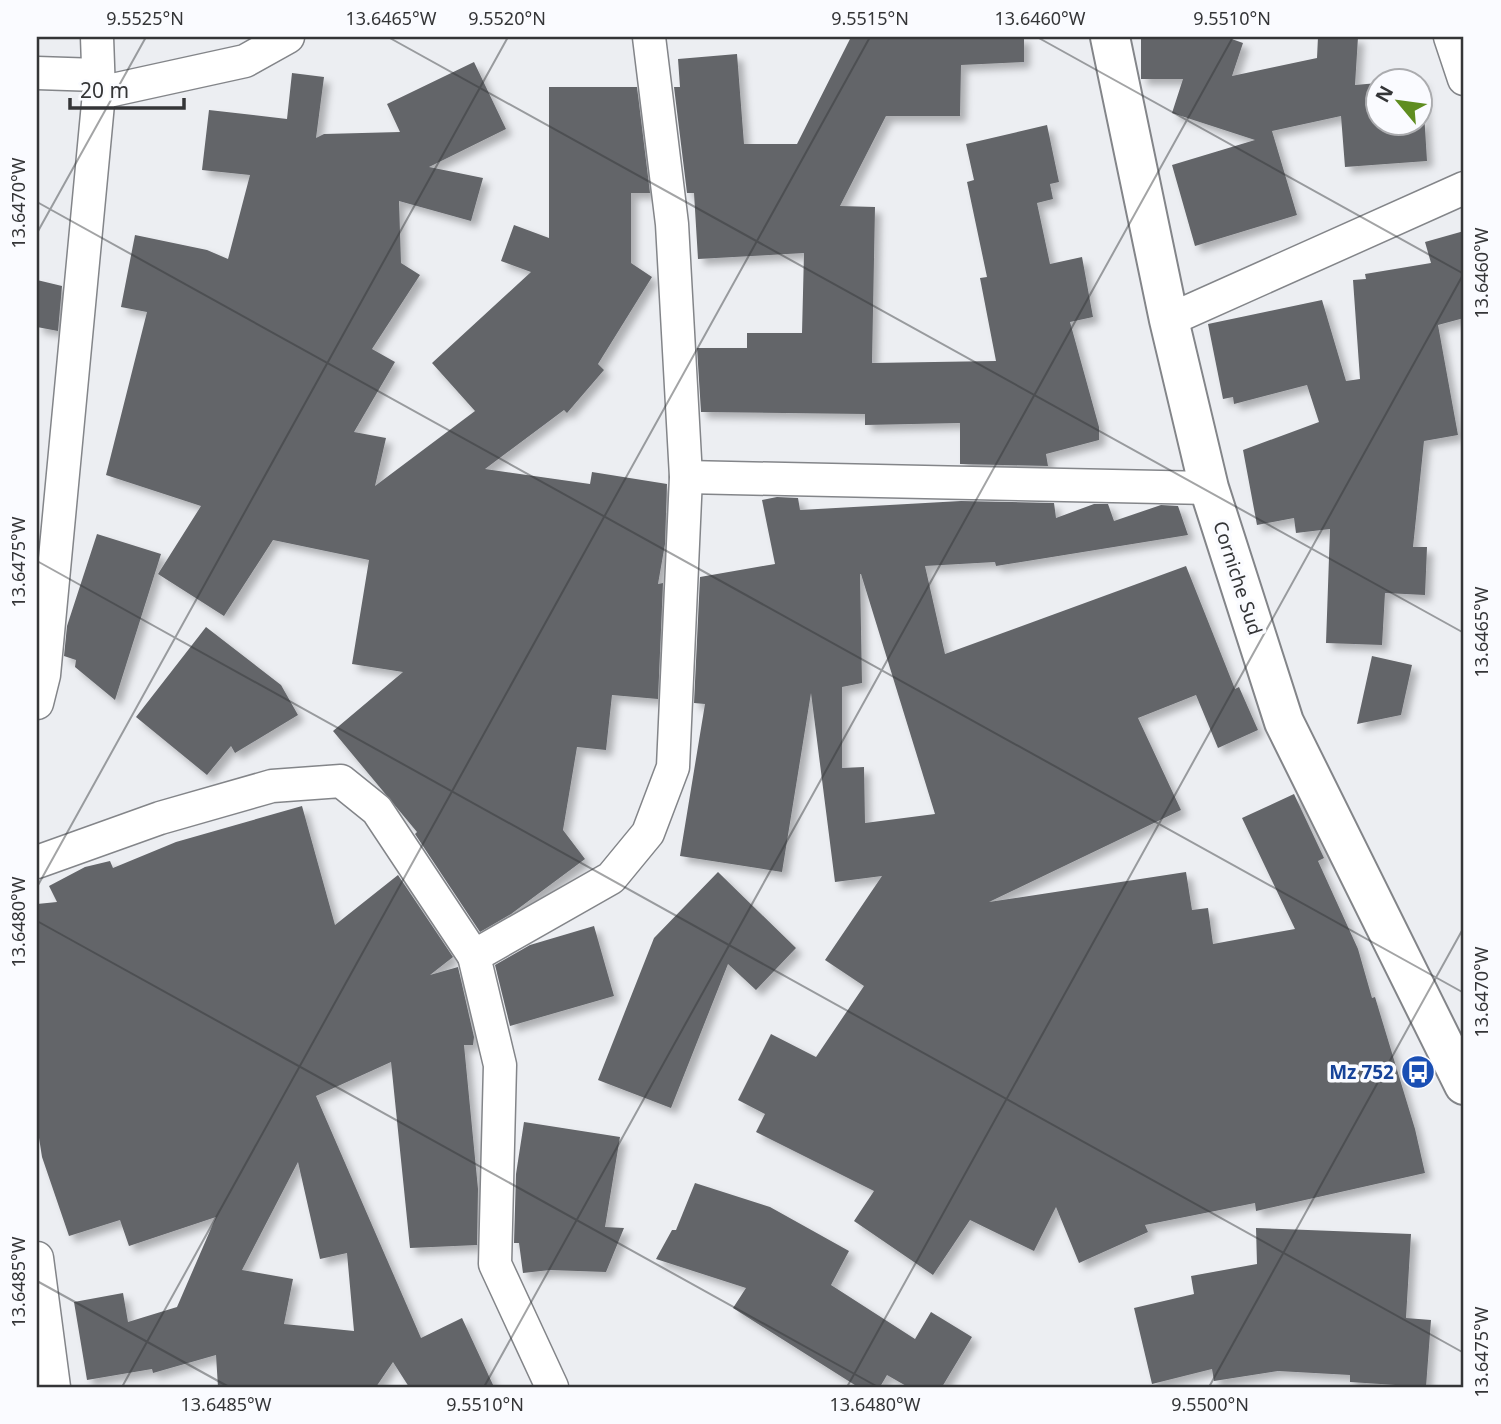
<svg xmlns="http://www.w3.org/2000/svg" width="1501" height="1424" font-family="'Noto Sans',sans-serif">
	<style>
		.building { fill: #636569; fill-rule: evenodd; filter: url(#shadow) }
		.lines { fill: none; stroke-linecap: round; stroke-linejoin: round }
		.street-casing { stroke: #838589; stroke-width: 35 }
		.secondary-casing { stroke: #838589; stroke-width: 42 }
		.street { stroke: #fff; stroke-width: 32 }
		.secondary { stroke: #fff; stroke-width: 38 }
		.ticks { fill: none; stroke: #343537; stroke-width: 2; stroke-opacity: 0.45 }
		.labels { text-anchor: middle; stroke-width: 7; stroke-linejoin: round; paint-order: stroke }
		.street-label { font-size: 19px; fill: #343537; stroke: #fafbff }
		.transit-label { font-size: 19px; font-weight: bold; fill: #164399; stroke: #fafbff; text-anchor: end }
		.neatline { fill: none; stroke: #343537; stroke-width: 2.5 }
		.ticks-label { font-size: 18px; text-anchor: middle; fill: #343537 }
	</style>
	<defs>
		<filter id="shadow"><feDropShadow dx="6" dy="6" stdDeviation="3.5" flood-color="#0004"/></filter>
	</defs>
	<rect width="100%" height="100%" fill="#eceef2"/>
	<g class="building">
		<path d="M851,37H1024V62L961,65L960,116H886L840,206L875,207L872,363L996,361L980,278L987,277L967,182L974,180L966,144L1047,125L1059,182L1050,184L1053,199L1037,203L1050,264L1082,257L1093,317L1070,322L1099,427V440L1046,454L1048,466L960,464V423L865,425V414L701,412L697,348H747V333H802L804,253L698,259L694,193H687L674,87H680L678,59L737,54L744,144H797Z"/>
		<path d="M1141,37H1226L1243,43L1232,76L1317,58L1318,37H1358L1355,85L1378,83V122H1420L1418,80H1422L1427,161L1345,167L1341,116L1272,131L1297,215L1195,246L1172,165L1255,140L1172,113L1183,79H1141Z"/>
		<path d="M474,62L506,129L429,167L483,178L471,221L399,201L401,263L420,275L372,349L395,362L354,432L386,438L375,486L475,411L432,363L531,272L501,261L514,225L549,238V87H637L650,193H631V263L652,277L598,364L604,370L567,413L564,410L485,469L590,484L592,472L667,484L665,544L658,584L663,583L658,699L612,695L606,750L577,747L563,830L585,859L511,914L480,932L415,834L417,832L333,731L403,672L352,664L369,560L273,540L224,616L158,574L201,506L106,475L147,312L121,307L135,235L207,250L228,259L250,175L202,170L209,110L287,119L292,73L324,77L316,138L324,134L400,132L387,104Z"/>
		<path d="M1464,231V318L1438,325L1458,435L1424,441L1413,547H1427L1425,595L1385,593L1382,645L1326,643L1330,529L1296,533L1294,518L1257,525L1243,450L1319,422L1307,385L1234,404L1233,397L1223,399L1208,324L1322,300L1346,381L1360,379L1353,280L1366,279L1365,274L1431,263L1425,242Z"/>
		<path d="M37,280L62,286L58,331L37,327Z"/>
		<path d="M777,497L798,498L800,510L961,501L1054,503L1056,518L1094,504H1108L1114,521L1161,505L1178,506L1188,535L996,566L995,562L925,566L945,654L1186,566L1235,689L1239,687L1258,730L1218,748L1196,695L1138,718L1181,810L989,902L1186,872L1192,910L1208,908L1213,944L1295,929L1242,818L1294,794L1324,858L1318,861L1358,949L1372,998L1375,997L1415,1129L1425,1173L1256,1211L1255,1203L1145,1225L1148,1232L1079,1263L1056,1207L1034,1251L970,1220L933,1275L854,1221L874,1191L756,1132L765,1114L738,1100L771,1034L816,1057L864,986L825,960L882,876L835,882L811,693L782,872L680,856L705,704L694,703L700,577L775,564L762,500ZM860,574H861L935,814L865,823L864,767L842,768V687L862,683Z"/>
		<path d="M97,534L161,554L115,700L75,667L76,660L64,656L67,626Z"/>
		<path d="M206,627L281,685L298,715L235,753L231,746L207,775L136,717Z"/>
		<path d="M1372,656L1412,665L1401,715L1357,724Z"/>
		<path d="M302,806L335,925L398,875L453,957L430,975L458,967L474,1037L473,1045H464L478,1189L477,1245L410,1248L391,1062L316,1096L421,1338L462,1318L494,1387H409L393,1362L376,1387H218L216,1355L153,1373L152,1369L87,1380L74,1302L123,1293L128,1322L177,1307L216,1217L129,1246L120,1220L69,1236L42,1157L37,1125V904L57,902L49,886L85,867L110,861L113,868L176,842ZM298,1162L320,1259L347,1253L354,1331L284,1324L293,1279L242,1270Z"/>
		<path d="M718,872L796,948L756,990L728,964L671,1108L598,1080L654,938Z"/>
		<path d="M594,926L614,996L510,1026L495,965L530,945Z"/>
		<path d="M524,1122L620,1137L605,1227L624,1228L606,1272L550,1270L523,1273L519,1243H514L516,1174Z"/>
		<path d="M695,1183L770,1207L849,1251L831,1285L915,1339L931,1312L972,1337L942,1387H908L887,1375L880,1387H858L733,1308L746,1288L656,1259L672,1230H676Z"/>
		<path d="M1256,1228L1411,1234L1406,1318L1431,1320L1426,1387L1350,1382V1375L1278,1371L1214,1381L1212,1369L1152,1384L1134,1308L1194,1294L1191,1276L1257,1264Z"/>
	</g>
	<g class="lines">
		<g class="street-casing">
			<g id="street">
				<path d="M1450,37L1464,79"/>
				<path d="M37,73L98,75"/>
				<path d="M99,93L245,61L288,37"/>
				<path d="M1169,320L1464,188"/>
				<path d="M686,477L1209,488"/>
				<path d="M37,703L44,675L99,93L97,37"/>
				<path d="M37,862L160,818L272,786L341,781L377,810L474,956"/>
				<path d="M37,1258L54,1387"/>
				<path d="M552,1387L495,1264L500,1065L474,956L611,878L648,833L673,767L686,477L672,224L649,37"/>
			</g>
		</g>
		<g class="secondary-casing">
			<path id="secondary" d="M1110,37L1169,320L1209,488L1284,722L1464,1085"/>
		</g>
		<use href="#street" class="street"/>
		<use href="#secondary" class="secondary"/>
	</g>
	<path class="ticks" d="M388,37L1464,633M1037,37L1464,274M37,202L1464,993M37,233L146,37M37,561L1464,1353M37,887L508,37M37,921L878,1387M37,1281L229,1387M122,1387L870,37M484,1387L1233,37M847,1387L1464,273M1209,1387L1464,927"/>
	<defs>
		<g id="bus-disc" transform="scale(1.75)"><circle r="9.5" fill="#1a4fb4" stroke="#fafbff"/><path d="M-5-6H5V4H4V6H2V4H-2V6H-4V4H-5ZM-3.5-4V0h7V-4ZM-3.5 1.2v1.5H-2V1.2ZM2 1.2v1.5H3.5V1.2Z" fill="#fff"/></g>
	</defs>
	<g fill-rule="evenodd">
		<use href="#bus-disc" x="1418" y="1072"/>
	</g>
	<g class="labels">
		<g class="street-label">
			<text transform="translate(1238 578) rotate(72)" y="7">Corniche Sud</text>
		</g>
		<g class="transit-label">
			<text x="1394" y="1079">Mz 752</text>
		</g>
	</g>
	<rect width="1501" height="1424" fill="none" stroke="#fafbff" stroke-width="77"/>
	<g transform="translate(1399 102) rotate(299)"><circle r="33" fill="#fafbff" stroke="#abacaf" stroke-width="2"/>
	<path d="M0-5L12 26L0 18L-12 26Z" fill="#5f8d20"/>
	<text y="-10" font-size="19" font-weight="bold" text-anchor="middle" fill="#343537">N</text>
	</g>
	<path d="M70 98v10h114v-10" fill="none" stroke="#343537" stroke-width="3.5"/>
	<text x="80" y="98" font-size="21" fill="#343537" stroke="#fafbff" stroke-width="5" paint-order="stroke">20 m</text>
	<rect x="38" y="38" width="1424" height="1348" class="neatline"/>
	<g class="ticks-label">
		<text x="145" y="25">9.5525°N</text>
		<text x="391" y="25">13.6465°W</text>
		<text x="507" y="25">9.5520°N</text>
		<text x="870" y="25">9.5515°N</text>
		<text x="1040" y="25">13.6460°W</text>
		<text x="1232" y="25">9.5510°N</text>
		<text transform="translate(19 203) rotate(-90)" y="6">13.6470°W</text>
		<text transform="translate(1482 273) rotate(-90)" y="6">13.6460°W</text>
		<text transform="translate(19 562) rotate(-90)" y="6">13.6475°W</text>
		<text transform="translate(1482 632) rotate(-90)" y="6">13.6465°W</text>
		<text transform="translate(19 922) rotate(-90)" y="6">13.6480°W</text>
		<text transform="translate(1482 992) rotate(-90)" y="6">13.6470°W</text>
		<text transform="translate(19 1282) rotate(-90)" y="6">13.6485°W</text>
		<text transform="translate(1482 1352) rotate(-90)" y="6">13.6475°W</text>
		<text x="226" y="1411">13.6485°W</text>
		<text x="485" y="1411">9.5510°N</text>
		<text x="875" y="1411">13.6480°W</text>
		<text x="1210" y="1411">9.5500°N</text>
	</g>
</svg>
